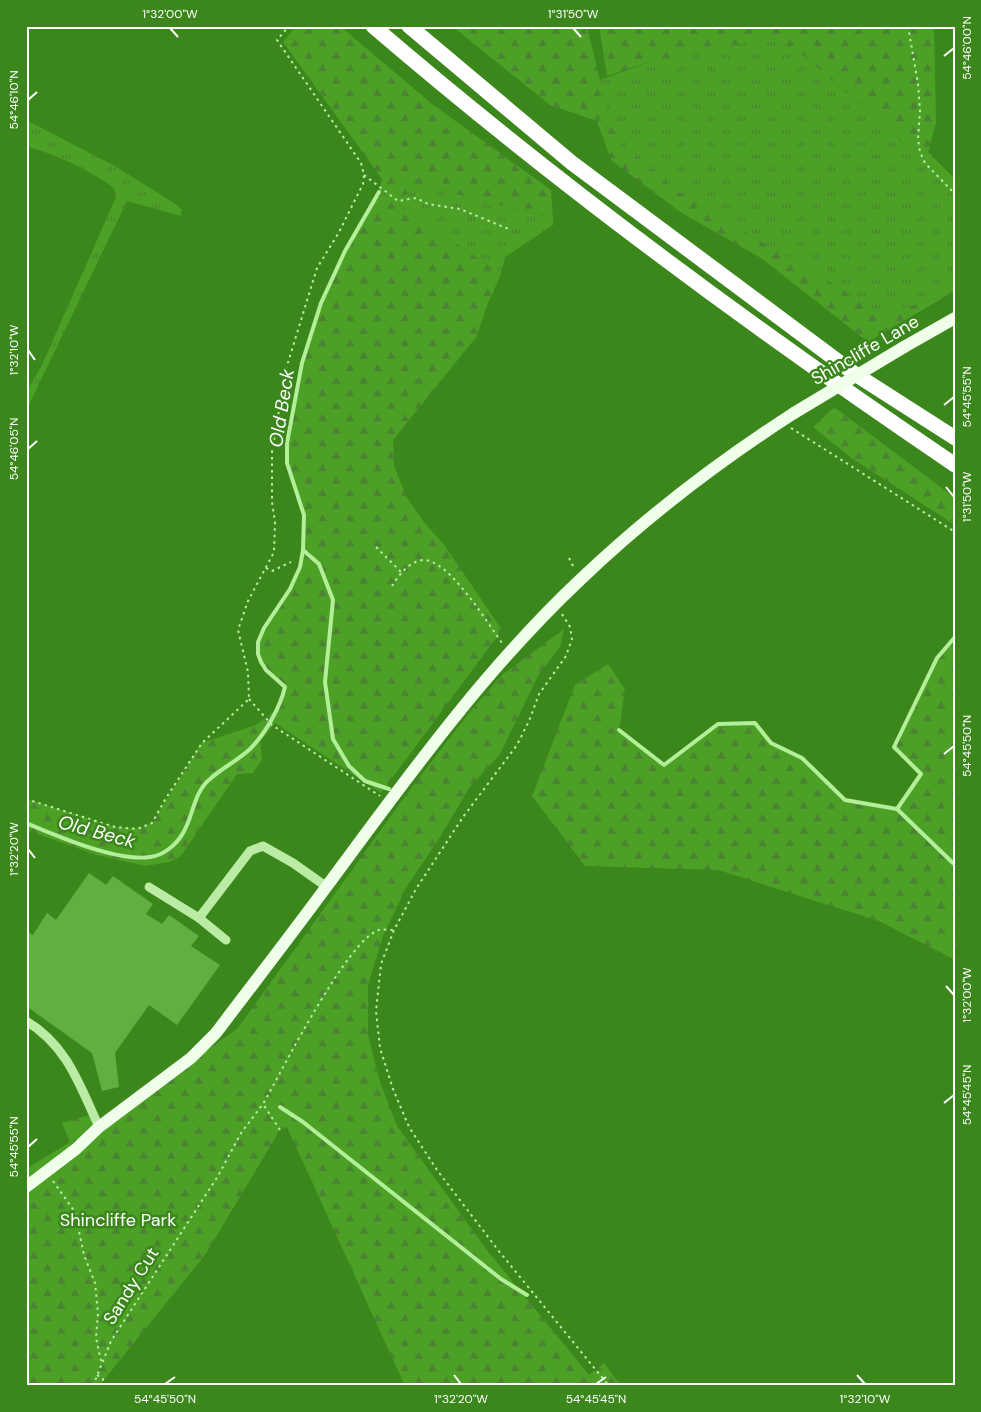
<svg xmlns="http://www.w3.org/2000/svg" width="981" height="1412" font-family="'DM Sans',sans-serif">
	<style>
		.grass { fill: url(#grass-tufts) }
		.forest { fill: url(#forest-firs) }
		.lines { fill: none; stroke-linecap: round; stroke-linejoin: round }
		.stream { stroke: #b3ee98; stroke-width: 4 }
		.building { fill: #62ae40 }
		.path { stroke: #baeca5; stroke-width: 2; stroke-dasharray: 2.5 4; stroke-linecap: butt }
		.minor { stroke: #baeca5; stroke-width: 9 }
		.major { stroke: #efffea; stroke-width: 12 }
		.highway { stroke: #fff; stroke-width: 15 }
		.major-bridge { stroke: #efffea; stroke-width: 12 }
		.ticks { fill: none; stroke: #fff; stroke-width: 2 }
		.labels { text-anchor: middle; stroke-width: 5; stroke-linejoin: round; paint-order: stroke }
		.street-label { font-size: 18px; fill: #fff; stroke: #3b871c }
		.park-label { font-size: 18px; fill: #fff; stroke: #3b871c }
		.water-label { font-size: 19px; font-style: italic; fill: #fff; stroke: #3b871c }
		.neatline { fill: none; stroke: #fff; stroke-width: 2 }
		.ticks-label { font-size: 12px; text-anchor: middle; fill: #fff }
	</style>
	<defs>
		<pattern id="grass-tufts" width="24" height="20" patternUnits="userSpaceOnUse" patternTransform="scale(1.25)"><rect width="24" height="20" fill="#4ba025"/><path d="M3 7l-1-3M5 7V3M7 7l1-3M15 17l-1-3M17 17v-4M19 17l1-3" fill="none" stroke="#4b8333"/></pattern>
		<pattern id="forest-firs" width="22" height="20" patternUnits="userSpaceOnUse" patternTransform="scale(1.25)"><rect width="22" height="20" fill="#4ba025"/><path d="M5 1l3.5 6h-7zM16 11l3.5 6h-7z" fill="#4b8333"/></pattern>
	</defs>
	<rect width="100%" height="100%" fill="#3b871c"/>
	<g class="grass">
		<path d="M773,38L802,54L890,130L910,151L919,154L928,152L955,179V291L946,296L883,314L678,192L642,163L623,145L611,126L600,80L655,60Z"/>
		<path d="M26,120L113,165L174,203L182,210L181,216L127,201L26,411V392L42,365L116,197L114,188C88,169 57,155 26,146Z"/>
		<path d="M382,179L401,197L421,185L553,218V225L505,257L501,274L379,192Z"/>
	</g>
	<g class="forest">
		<path d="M296,26H340L432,104L551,190L553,218L421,185L401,197L382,179L283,42Z"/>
		<path d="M452,26H587L611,126L623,145L678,192L883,314L946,296L868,342L761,258L680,212L611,160L597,121L550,105Z"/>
		<path d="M599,26H934L936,123L928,152L919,154L910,151L890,130L802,54L773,38L655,60L607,76Z"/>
		<path d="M379,192L501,274L486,308L477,336L393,440L394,466L406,496L423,521L445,546L502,630L381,793L275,723L260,742L262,759L253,773L237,774L181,856L169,862L145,866L97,855L26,830V799L115,827L137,829L152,823L202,743L256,725L277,709L285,687L266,670L261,662L258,654V642L264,628L290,589L300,567L303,550L304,515L287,463V443L302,363L321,303L345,251Z"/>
		<path d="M834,407L955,498V525L850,457L813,427Z"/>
		<path d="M564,629L560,647L539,674L500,754L469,788L439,839L407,886L383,936L368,985V1035L380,1082L397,1126L486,1249L589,1375L604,1363L621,1386H405L287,1127L280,1130L205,1255L99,1386H26V1169L70,1142L62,1123L93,1114L99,1127L237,1029L409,791L469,713L502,675Z"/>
		<path d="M955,637V960L879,921L718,870L585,866L532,796L575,685L608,664L625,689L619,730L664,765L718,724L755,723L771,743L802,758L845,800L897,809L921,774L894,747L937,658Z"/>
	</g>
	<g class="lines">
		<g class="stream">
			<path d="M303,550L319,564L333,600L325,682L333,739L349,766L365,781L389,789"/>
			<path d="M619,730L664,765L718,724L755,723L771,743L802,758L845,800L897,809L921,774L894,747L937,658L955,637"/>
			<path d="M897,809L955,865"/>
			<path d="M26,823C57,836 117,862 150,857C163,856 177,844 183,833C194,815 193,793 210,779C222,768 237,761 250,749C265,734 280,708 285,687L266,670L261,662L258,654V642L264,628L290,589L300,567L303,550L304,515L287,463V443L302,363L321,303L345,251L379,192"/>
			<path d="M280,1107L303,1122L501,1279L527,1295"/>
		</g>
	</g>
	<path class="building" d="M89,873L106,885L113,876L153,904L146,914L162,924L169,915L199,936L191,946L220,965L177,1025L149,1005L115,1053L119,1087L102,1091L92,1053L26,1006V931L33,935L47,913L56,920Z"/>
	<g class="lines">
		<g class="path">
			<path d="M908,26L918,84L920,111L918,139L920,152L925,163L955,194"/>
			<path d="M364,175L398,201L416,198L428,204L460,209L511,230"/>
			<path d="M791,428L955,532"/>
			<path d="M376,547L401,572"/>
			<path d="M569,558L574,568"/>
			<path d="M266,568L272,571L291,562"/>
			<path d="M392,586C399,575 408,562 423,560C449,559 488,624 502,643"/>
			<path d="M562,614L570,627L572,639L566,656L539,694L529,721L517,745L463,817L416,889L394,930L381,964L376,1011L380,1048L393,1089L409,1127L437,1170L498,1250L609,1386"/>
			<path d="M249,699L272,725L380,796"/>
			<path d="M26,799L115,827L137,829L152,823L166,798L202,743L249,699L248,672L238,630L248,601L274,552L275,522L272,502V452L286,369L317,268L338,234L363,184L364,175L361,163L277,40L289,26"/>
			<path d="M280,1130L263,1104C282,1071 347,940 379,930C383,929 389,930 394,930"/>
			<path d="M53,1181L75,1212L84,1255L95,1283L98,1313L96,1338L101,1361"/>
			<path d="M97,1375L103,1379V1386"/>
			<path d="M93,1386L111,1341L218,1176L241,1133L263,1104"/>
		</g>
		<g class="minor">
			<path d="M149,887L199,918L226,940"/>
			<path d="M199,918L250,851L263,846L293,863L327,887"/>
			<path d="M26,1021C67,1045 80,1086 99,1127"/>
		</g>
		<g class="major">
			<path d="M904,347L955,318"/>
			<path d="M26,1187L76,1149L99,1127L191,1058L216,1033C253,984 291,935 327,886C406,779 484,670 581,579C647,516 718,462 794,413"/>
		</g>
		<g class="highway">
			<path d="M373,26C557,184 754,329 955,465"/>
			<path d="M409,26L572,163L855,374L955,438"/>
		</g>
		<path class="major-bridge" d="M794,413L904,347"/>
	</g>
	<path class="ticks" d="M170,28L178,37M573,28L581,37M944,56L954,48M28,100L37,92M28,350L35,360M944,405L954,397M28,449L37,441M946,487L954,497M944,754L954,746M28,849L35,858M946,986L954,995M944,1103L954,1095M28,1147L37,1139M454,1375L461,1384M857,1375L865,1384M165,1384L175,1377M596,1384L606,1377"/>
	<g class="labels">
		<g class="street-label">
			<text transform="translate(865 350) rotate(-30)" y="6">Shincliffe Lane</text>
			<text transform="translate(131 1286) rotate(-58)" y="6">Sandy Cut</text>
		</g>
		<g class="park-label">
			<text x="118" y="1226">Shincliffe Park</text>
		</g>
		<g class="water-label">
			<text transform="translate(281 408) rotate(-81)" y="7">Old Beck</text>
			<text transform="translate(97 831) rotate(15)" y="7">Old Beck</text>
		</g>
	</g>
	<rect width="981" height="1412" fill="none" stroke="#3b871c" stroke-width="55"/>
	<rect x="28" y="28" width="926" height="1356" class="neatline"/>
	<g class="ticks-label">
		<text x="170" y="18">1°32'00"W</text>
		<text x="573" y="18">1°31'50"W</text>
		<text transform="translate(967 48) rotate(-90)" y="4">54°46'00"N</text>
		<text transform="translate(14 100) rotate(-90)" y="4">54°46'10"N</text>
		<text transform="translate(14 350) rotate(-90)" y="4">1°32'10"W</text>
		<text transform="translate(967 397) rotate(-90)" y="4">54°45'55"N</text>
		<text transform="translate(14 449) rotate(-90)" y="4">54°46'05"N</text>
		<text transform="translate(967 497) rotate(-90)" y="4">1°31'50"W</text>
		<text transform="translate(967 746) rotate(-90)" y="4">54°45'50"N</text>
		<text transform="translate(14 849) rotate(-90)" y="4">1°32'20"W</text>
		<text transform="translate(967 995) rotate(-90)" y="4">1°32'00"W</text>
		<text transform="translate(967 1095) rotate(-90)" y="4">54°45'45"N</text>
		<text transform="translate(14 1147) rotate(-90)" y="4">54°45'55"N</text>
		<text x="165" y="1403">54°45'50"N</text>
		<text x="461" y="1403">1°32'20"W</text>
		<text x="596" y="1403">54°45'45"N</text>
		<text x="865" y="1403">1°32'10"W</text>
	</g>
</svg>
